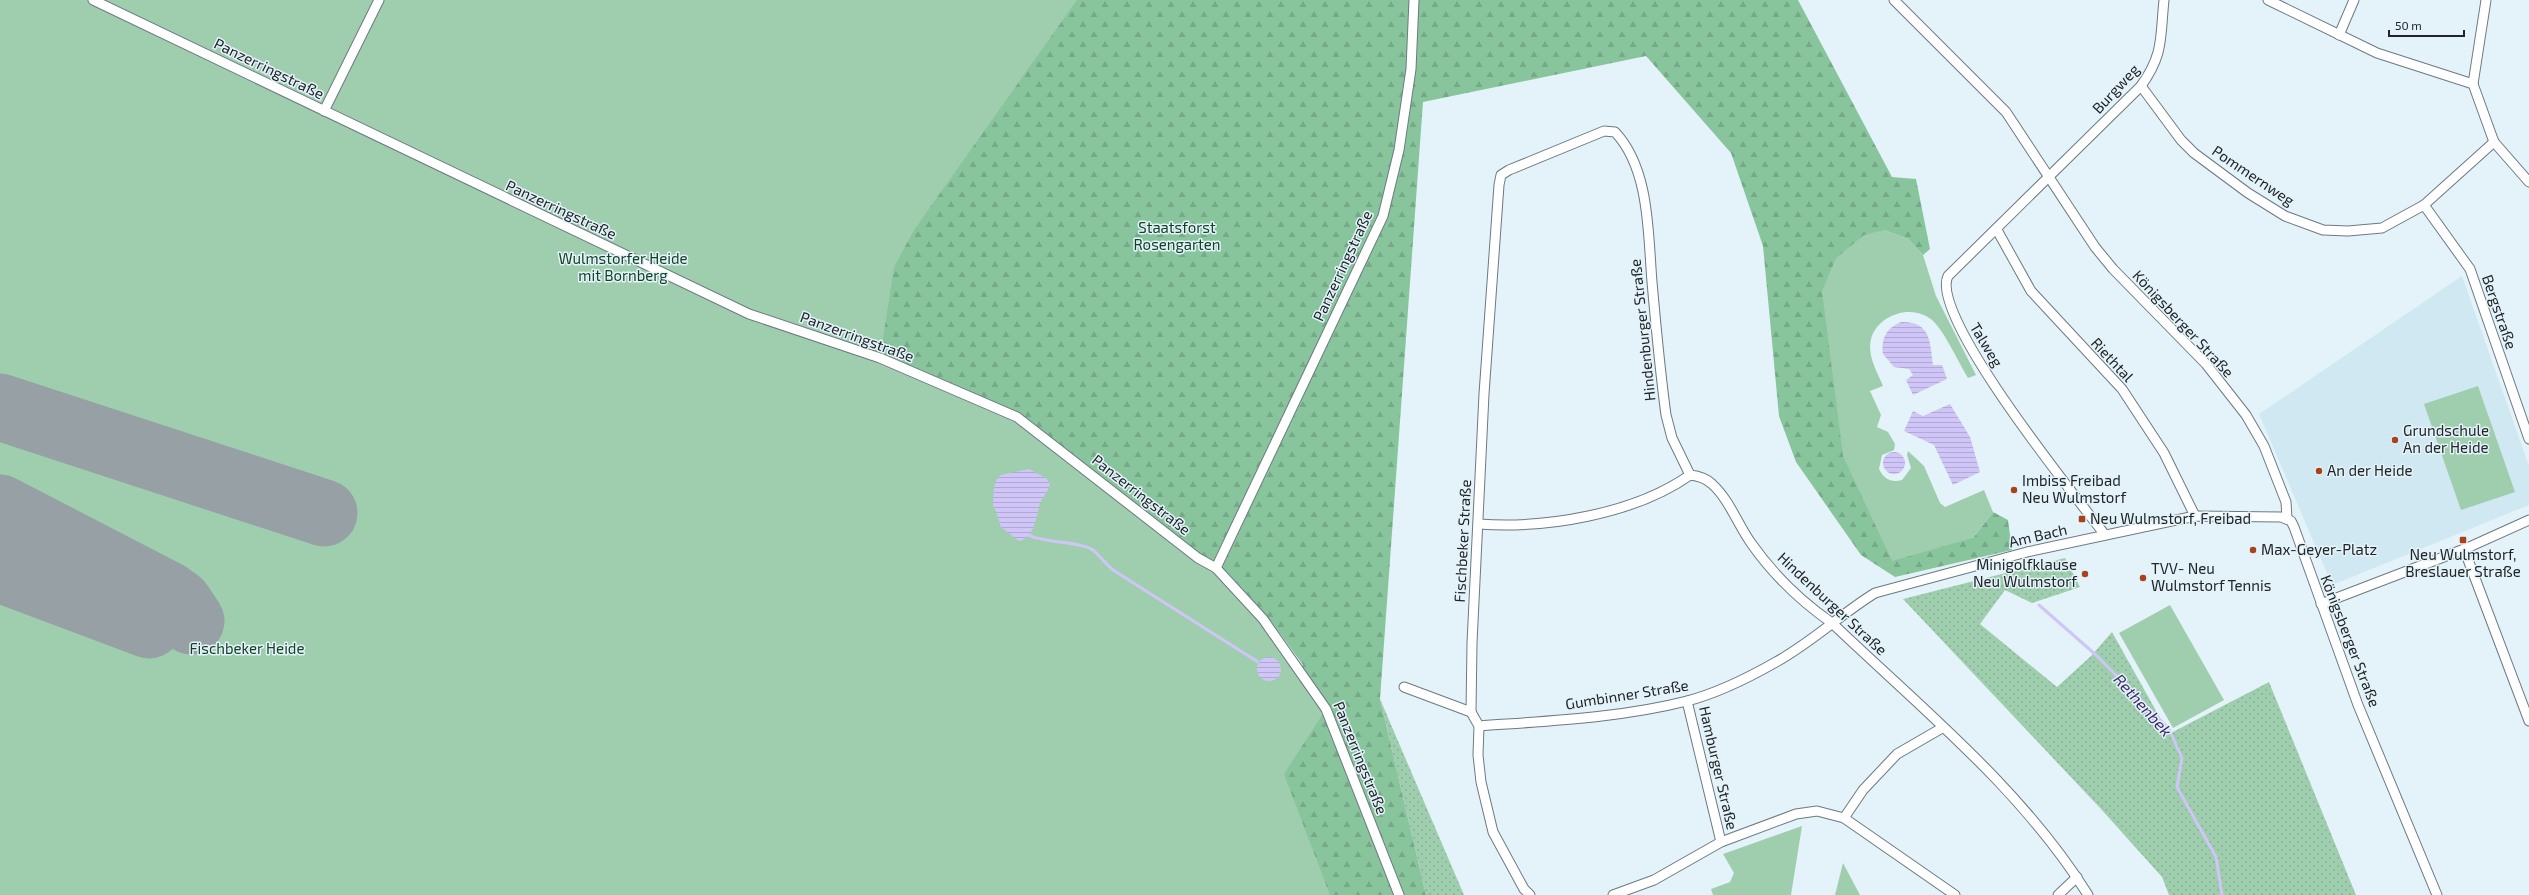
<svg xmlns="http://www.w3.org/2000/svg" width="2529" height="895" font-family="'Exo 2',sans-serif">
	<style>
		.built { fill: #d0e8f1 }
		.grass { fill: url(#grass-dots) }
		.forest { fill: url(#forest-firs) }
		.green { fill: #9fceae }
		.water { fill: url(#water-rules) }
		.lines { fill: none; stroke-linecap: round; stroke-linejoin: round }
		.stream { stroke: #cfc5f6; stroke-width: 3 }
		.runway { stroke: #96a0a5; stroke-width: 67 }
		.street-casing { stroke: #6c7a80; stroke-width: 11 }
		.street { stroke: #fff; stroke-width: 9 }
		.poi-dot { fill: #a9421c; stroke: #e4f3f9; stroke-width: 1.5 }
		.labels { text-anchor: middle; stroke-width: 3; stroke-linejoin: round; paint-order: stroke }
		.street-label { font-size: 15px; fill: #202528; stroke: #e4f3f9 }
		.park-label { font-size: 15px; fill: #124126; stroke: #e4f3f9 }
		.poi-label { font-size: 15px; fill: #202528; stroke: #e4f3f9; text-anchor: start }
		.water-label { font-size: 16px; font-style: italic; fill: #3f286e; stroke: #e4f3f9 }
	</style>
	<defs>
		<pattern id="grass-dots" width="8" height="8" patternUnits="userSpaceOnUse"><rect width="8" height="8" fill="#9fceae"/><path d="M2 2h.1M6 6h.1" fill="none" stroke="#89b196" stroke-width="1.8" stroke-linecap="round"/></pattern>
		<pattern id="forest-firs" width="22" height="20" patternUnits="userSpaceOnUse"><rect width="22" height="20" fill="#88c59d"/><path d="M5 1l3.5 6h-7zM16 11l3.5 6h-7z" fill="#75a987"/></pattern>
		<pattern id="water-rules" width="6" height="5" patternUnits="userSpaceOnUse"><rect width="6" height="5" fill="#cfc5f6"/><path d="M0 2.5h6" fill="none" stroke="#b1a9d3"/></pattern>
	</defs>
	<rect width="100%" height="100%" fill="#e4f3f9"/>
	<path class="built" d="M2462,276L2529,466V505L2332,585L2259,414Z"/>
	<g class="grass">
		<path d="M2065,558L2080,587L2032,603L2005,590L1980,624L2057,687L2091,656L2112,632L2169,734L2269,682L2356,895H2169L2162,877L2101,809L1903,599Z"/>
		<path d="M1380,699L1464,895H1426Z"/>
	</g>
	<path class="forest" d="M387,0H1798L1892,177L1916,179L1930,249L1923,255L1908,239L1884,230L1843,456L1973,538L1993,512L2008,520L2012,550L1895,577L1861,555L1796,462L1779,416L1763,246L1731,153L1646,56L1423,102L1380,699L1426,895H1147L1303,665L1267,616L1227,572L1201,555L1018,413L881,353L828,336Z"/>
	<g class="green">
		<path d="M0,0H1077L914,230L894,267L880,358L1017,417L1216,568L1263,619L1326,709L1284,774L1330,895H0Z"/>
		<path d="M1884,230L1908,239L1923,255L1936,296L1976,375L1968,378C1959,363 1946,335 1935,323C1916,302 1878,313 1871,339C1867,356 1877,371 1883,386L1870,391L1881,415L1877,427L1888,432L1895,444L1894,450L1882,455L1879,469C1884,479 1891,483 1902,480L1911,468L1907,455L1908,451L1924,466L1940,503L1945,507L1984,490L1993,512L1973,538L1892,561L1843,456L1822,291L1836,258L1864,235Z"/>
		<path d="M2478,386L2515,492L2461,510L2424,404Z"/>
		<path d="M2170,605L2224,700L2173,728L2119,633Z"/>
		<path d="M1802,826L1791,895H1713L1711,889L1730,882L1734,873L1723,854Z"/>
		<path d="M1843,863L1860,895H1835Z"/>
	</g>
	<g class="water">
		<path d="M1901,322C1931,321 1930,342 1933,365H1942L1947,379L1913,395L1906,380L1913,375L1909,369L1894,367L1883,354C1881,339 1886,328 1901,322Z"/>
		<path d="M1950,404L1970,437L1980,472L1953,485L1934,445L1904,431L1913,411L1923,416Z"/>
		<circle cx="1894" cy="463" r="11"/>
		<path d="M1029,469L1046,478L1050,484C1048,492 1044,495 1041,501C1036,513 1036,538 1019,541L1001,527L996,511L993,506C994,496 992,481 1001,475Z"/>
		<circle cx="1269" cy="669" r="12"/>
	</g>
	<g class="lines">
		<g class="stream">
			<path d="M1029,535C1041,543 1081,541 1093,550C1099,555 1106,564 1113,570L1258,662"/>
			<path d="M2039,605L2096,655L2169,729L2182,758L2177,787L2216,857L2222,895"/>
		</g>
		<g class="runway">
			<path d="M0,407L324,513"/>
			<path d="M0,508L168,595L179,603L191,621"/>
			<path d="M0,569L149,625"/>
		</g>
		<g class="street-casing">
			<g id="street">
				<path d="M93,0L749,314L880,358L1017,417L1198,558L1216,568L1263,619L1326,709L1399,895"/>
				<path d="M1894,0L2006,112L2095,247L2113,269L2206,364L2246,415L2264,446L2286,502L2287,518"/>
				<path d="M2268,0L2377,53L2473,84L2494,142L2529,182"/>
				<path d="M2339,35L2354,0"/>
				<path d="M2473,84L2486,0"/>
				<path d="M2141,86L2181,140L2194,153L2248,193L2285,216L2323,230L2348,231L2382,228L2424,205L2494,142"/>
				<path d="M324,111L379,0"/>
				<path d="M2424,205L2470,269L2529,439"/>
				<path d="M1997,230L2031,291L2122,389L2164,453L2195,516"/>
				<path d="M1479,524C1545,529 1635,514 1690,475"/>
				<path d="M2105,535C2077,498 1928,315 1948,276L2141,86C2164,54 2160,38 2164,0"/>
				<path d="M2464,549L2529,721"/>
				<path d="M1216,568L1383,216L1399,150L1411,69L1414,0"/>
				<path d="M2321,604L2467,548L2529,520"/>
				<path d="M1404,687L1471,712"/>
				<path d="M1687,701L1721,842"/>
				<path d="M1479,726C1548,721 1620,718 1687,701C1718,693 1748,678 1776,662C1812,642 1841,614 1875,593L2027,552L2195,516L2281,517L2291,521L2294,527L2358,705L2437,895"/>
				<path d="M1844,818L1863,790L1897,754L1942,728"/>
				<path d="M1530,895L1524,889L1493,832L1481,782L1478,755L1479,726L1471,712L1472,643L1484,394L1499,185L1501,175L1509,170L1604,131L1615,132C1650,169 1648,234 1652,282C1656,327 1660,371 1666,415L1672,438L1690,475C1699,476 1706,478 1712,484C1729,499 1738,525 1751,543C1772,573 1802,602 1832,623C1921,708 2022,789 2088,895"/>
				<path d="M1613,895L1654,880L1721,842L1796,814L1817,811L1844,818L1955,895"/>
				<path d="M2058,895L2077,877"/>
			</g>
		</g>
		<use href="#street" class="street"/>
	</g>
	<g class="poi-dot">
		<circle cx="2395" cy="440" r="4"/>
		<circle cx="2319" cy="471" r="4"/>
		<circle cx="2014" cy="490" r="4"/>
		<rect x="2078" y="515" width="8" height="8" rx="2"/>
		<rect x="2459" y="536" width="8" height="8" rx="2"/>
		<circle cx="2253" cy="550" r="4"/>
		<circle cx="2085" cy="574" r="4"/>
		<circle cx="2143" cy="578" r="4"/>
	</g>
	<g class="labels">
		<g class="street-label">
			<text transform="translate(269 69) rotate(26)" y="5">Panzerringstraße</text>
			<text transform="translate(2116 89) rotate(-47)" y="5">Burgweg</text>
			<text transform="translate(2253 176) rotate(34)" y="5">Pommernweg</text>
			<text transform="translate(561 210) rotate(25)" y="5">Panzerringstraße</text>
			<text transform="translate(1343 266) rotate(-65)" y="5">Panzerringstraße</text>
			<text transform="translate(2499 312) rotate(71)" y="5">Bergstraße</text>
			<text transform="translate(2183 324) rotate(47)" y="5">Königsberger Straße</text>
			<text transform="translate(1643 330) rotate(-96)" y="5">Hindenburger Straße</text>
			<text transform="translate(857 337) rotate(20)" y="5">Panzerringstraße</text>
			<text transform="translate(1986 345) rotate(59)" y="5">Talweg</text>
			<text transform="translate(2112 360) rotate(47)" y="5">Riethtal</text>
			<text transform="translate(1141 495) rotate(38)" y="5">Panzerringstraße</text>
			<text transform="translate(2038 536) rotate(-13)" y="5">Am Bach</text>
			<text transform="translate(1463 541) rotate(-87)" y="5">Fischbeker Straße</text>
			<text transform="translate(1832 604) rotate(43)" y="5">Hindenburger Straße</text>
			<text transform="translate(2350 641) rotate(69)" y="5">Königsberger Straße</text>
			<text transform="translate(1627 695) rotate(-9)" y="5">Gumbinner Straße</text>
			<text transform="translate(1360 758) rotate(68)" y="5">Panzerringstraße</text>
			<text transform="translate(1718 768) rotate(77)" y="5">Hamburger Straße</text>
		</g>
		<g class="park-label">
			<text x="1177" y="233">Staatsforst<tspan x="1177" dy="17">Rosengarten</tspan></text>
			<text x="623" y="264">Wulmstorfer Heide<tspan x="623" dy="17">mit Bornberg</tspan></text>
			<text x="247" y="654">Fischbeker Heide</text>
		</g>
		<g class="poi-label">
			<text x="2403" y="436">Grundschule<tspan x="2403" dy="17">An der Heide</tspan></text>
			<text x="2327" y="476">An der Heide</text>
			<text x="2022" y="486">Imbiss Freibad<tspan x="2022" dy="17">Neu Wulmstorf</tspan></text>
			<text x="2090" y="524">Neu Wulmstorf, Freibad</text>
			<text x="2261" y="555">Max-Geyer-Platz</text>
			<text x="2463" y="560" text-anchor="middle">Neu Wulmstorf,<tspan x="2463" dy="17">Breslauer Straße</tspan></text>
			<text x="2077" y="570" text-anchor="end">Minigolfklause<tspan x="2077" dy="17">Neu Wulmstorf</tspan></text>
			<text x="2151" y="574">TVV- Neu<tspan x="2151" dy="17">Wulmstorf Tennis</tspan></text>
		</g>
		<g class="water-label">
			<text transform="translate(2143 705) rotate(48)" y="6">Rethenbek</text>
		</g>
	</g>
	<path d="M2389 30v6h75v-6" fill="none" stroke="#202528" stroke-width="2"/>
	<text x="2395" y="30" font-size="12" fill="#202528" stroke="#e4f3f9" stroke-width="3" paint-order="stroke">50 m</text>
</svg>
